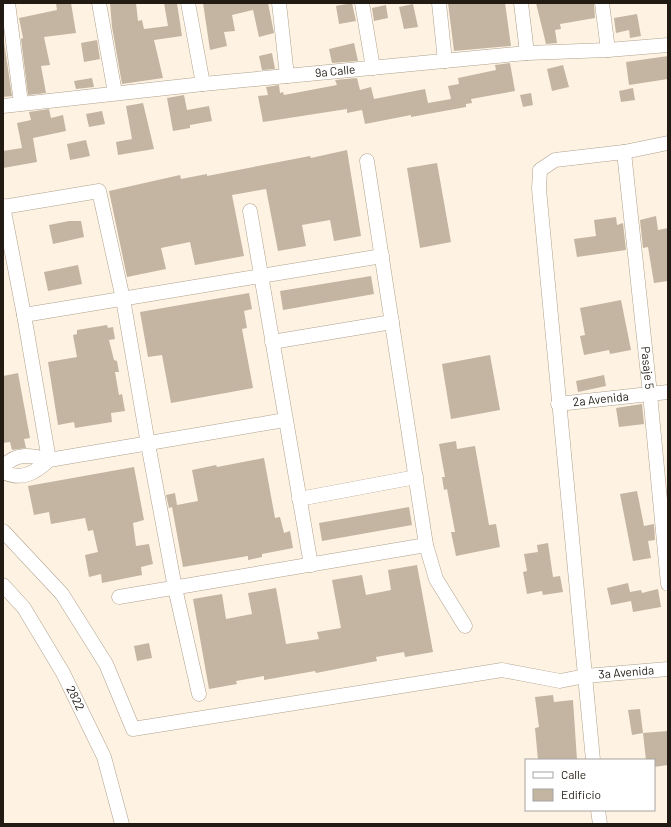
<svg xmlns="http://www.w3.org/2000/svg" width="671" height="827" font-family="Barlow,sans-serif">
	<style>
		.building { fill: #c4b5a2 }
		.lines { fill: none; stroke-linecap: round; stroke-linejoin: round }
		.minor-casing { stroke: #afa18e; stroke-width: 15 }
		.minor { stroke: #fff; stroke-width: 14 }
		.labels { text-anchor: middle; stroke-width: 4; stroke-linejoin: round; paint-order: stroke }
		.street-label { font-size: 12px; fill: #211b14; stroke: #fff }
	</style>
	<rect width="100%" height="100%" fill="#fef2e2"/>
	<g class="building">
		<path d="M56,3H71L76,33L44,37L50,65L41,66L46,93L28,95L21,39L23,38L19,18L57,10Z"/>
		<path d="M110,3H136L138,21L142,20L144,29L168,26L164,3H177L182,36L154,40L163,78L122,84L112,27Z"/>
		<path d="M203,3H268L274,33L259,37L253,10L232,15L235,31L224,32L227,46L210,50Z"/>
		<path d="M352,3L356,21L339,24L336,6Z"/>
		<path d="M448,3H505L511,46L454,51Z"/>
		<path d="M536,3H594L595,18L560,24L561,29L555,30L557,43L546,44Z"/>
		<path d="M413,4L418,27L404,29L399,7Z"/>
		<path d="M386,5L388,18L374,21L372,8Z"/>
		<path d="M637,14L641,36L630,38L629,30L616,33L614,18Z"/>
		<path d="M97,40L100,59L84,62L81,43Z"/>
		<path d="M3,42H4L12,96L3,97Z"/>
		<path d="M354,43L358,61L332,63L329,49Z"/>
		<path d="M272,53L275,69L262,70L259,56Z"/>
		<path d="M668,56V79L629,85L626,62Z"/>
		<path d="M510,63L515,91L471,99L472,103L466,104V107L411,117V115L365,124L362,110L347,113V109L263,122L258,96L268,95L266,87L279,85L280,93L283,92L284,95L337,85L335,80L357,78L360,90L371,87L374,99L425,89L428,103L451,99L448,86L459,84L458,78L496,70L495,65Z"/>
		<path d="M563,65L569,87L552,91L547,69Z"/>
		<path d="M92,78L94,87L76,89L74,81Z"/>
		<path d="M633,88L635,100L621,102L619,91Z"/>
		<path d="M531,93L533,105L523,107L520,95Z"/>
		<path d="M184,95L187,110L209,106L212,121L190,125V128L173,131L167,98Z"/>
		<path d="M143,103L154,149L118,155L116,142L132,139L126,106Z"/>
		<path d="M49,109L51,118L63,115L66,131L33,138L37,162L3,168V151L22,148L17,123L31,120L29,112Z"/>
		<path d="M102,111L105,124L89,127L86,114Z"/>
		<path d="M86,140L90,156L70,160L67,144Z"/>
		<path d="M347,150L361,236L334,241L330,220L302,225L306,246L278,251L266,189L232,195L244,256L195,265L190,242L161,248L166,269L127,277L109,191L180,175L181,179L207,174V176L310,156L311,158Z"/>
		<path d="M437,163L451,242L420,248L407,168Z"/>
		<path d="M656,216L658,230L668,228V281L654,283L648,247L643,248L640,220Z"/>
		<path d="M616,217L617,225L623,223L626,250L577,257L574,239L596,236L594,220Z"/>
		<path d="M69,221H81L84,237L53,244L49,225Z"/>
		<path d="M78,265L82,284L48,291L44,272Z"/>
		<path d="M371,276L374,294L283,310L280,291Z"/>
		<path d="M249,293L252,309L244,311L247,328L242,329L253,388L171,403L162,355L148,357L140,312Z"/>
		<path d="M621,300L631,350L610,354L609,350L584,355L580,336L585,335L580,308Z"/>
		<path d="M107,325L108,328L113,327L115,339L109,340L114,360L117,361L119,372H115L119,395L122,394L125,411L111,413L112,422L75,428L74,422L58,425L48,362L77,357L73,335L77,334V330Z"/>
		<path d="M490,355L500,410L451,419L442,364Z"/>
		<path d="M18,373L30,438L24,439L26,448L12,450L10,442L3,443V376Z"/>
		<path d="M604,375L606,386L578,392L576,381Z"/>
		<path d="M642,404L644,424L619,427L616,408Z"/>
		<path d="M456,441L457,449L475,446L489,525L496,524L500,547L456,556L451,532H455L447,489L444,490L442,477H445L439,444Z"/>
		<path d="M264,458L275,518L280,517L284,533L290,531L293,548L262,554V557L248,560V556L183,567L172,507L169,508L166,495L175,493L177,505L198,501L192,470L216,465L217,467Z"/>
		<path d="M134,467L144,520L133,523L136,546L149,544L153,564L141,567L142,575L102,583L101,574L89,577L85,555L98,552L93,530L88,531L85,518L51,524L49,512L34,515L28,486Z"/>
		<path d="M637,491L644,526L654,524L655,540L648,541L651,558L633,561L620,494Z"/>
		<path d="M409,507L412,525L322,541L319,523Z"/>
		<path d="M548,543L553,577L560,576L563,592L543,595L542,591L527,594L523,572L527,571L524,554L538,552L537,545Z"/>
		<path d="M417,565L433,652L405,657L404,652L376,657L377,661L316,673L315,671L264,680V676L236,681L237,684L209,689L193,599L222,594L226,619L252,614L248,593L276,588L286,644L319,639L317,632L341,628L332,580L362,575L366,595L391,590L388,570Z"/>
		<path d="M628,583L630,592L641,590L642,593L658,589L661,607L633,612L631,601L611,605L607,588Z"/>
		<path d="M149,643L152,658L137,661L134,646Z"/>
		<path d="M553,695L554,702L573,700L577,760H538L535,728L539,727L535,697Z"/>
		<path d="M640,709L643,733L632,735L628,710Z"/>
		<path d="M668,731V765L654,767V760H646L643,733Z"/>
	</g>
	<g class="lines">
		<g class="minor-casing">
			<g id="minor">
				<path d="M8,3L21,103"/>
				<path d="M99,3L115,93"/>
				<path d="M188,3L203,84"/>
				<path d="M279,3L287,76"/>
				<path d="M362,3L373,68"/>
				<path d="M439,3L445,61"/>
				<path d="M521,3L527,53"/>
				<path d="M602,3L608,50"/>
				<path id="s1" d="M3,106L203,84L527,53L608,50L668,45"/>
				<path id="s2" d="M624,152L650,394L668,584"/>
				<path d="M367,161L426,545L436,579L465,626"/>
				<path d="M3,206L24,315L49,460"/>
				<path d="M3,207L99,191L123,299L148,444L175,588L199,694"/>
				<path d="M250,211L311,565"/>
				<path d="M24,315L382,256"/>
				<path d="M272,342L392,322"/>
				<path id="s3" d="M558,404L668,392"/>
				<path d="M3,467C16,452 32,455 49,460L285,420"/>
				<path d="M3,472C22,481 35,473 49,460"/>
				<path d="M299,499L416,477"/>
				<path id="s4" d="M3,531L62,594L106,664L133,729L502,670L560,681L585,676L668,669"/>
				<path id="s5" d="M3,585L24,608L63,673L104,757L122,824"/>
				<path d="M119,597L426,545"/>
				<path d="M593,760L539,189L540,170L555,160L624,152L668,143"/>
				<path d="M598,810L600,824"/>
			</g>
		</g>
		<use href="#minor" class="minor"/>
	</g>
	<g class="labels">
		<g class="street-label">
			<text dy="4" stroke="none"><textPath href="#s1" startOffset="334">9a Calle</textPath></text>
			<text dy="4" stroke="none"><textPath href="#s2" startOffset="217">Pasaje 5</textPath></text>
			<text dy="4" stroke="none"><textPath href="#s3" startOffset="43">2a Avenida</textPath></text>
			<text dy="4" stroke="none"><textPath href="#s4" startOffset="739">3a Avenida</textPath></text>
			<text dy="4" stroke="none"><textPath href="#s5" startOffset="135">2822</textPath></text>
		</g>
	</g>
	<rect width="671" height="827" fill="none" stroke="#211b14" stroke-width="8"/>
	<rect x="525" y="759" width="130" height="52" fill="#ffffff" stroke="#a6a4a1"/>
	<rect x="533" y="772" width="20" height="6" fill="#ffffff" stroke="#a6a4a1"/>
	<text x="561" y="779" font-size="12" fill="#211b14">Calle</text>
	<rect x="533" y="789" width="20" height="12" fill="#c4b5a2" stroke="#a6a4a1"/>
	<text x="561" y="799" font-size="12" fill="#211b14">Edificio</text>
</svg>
